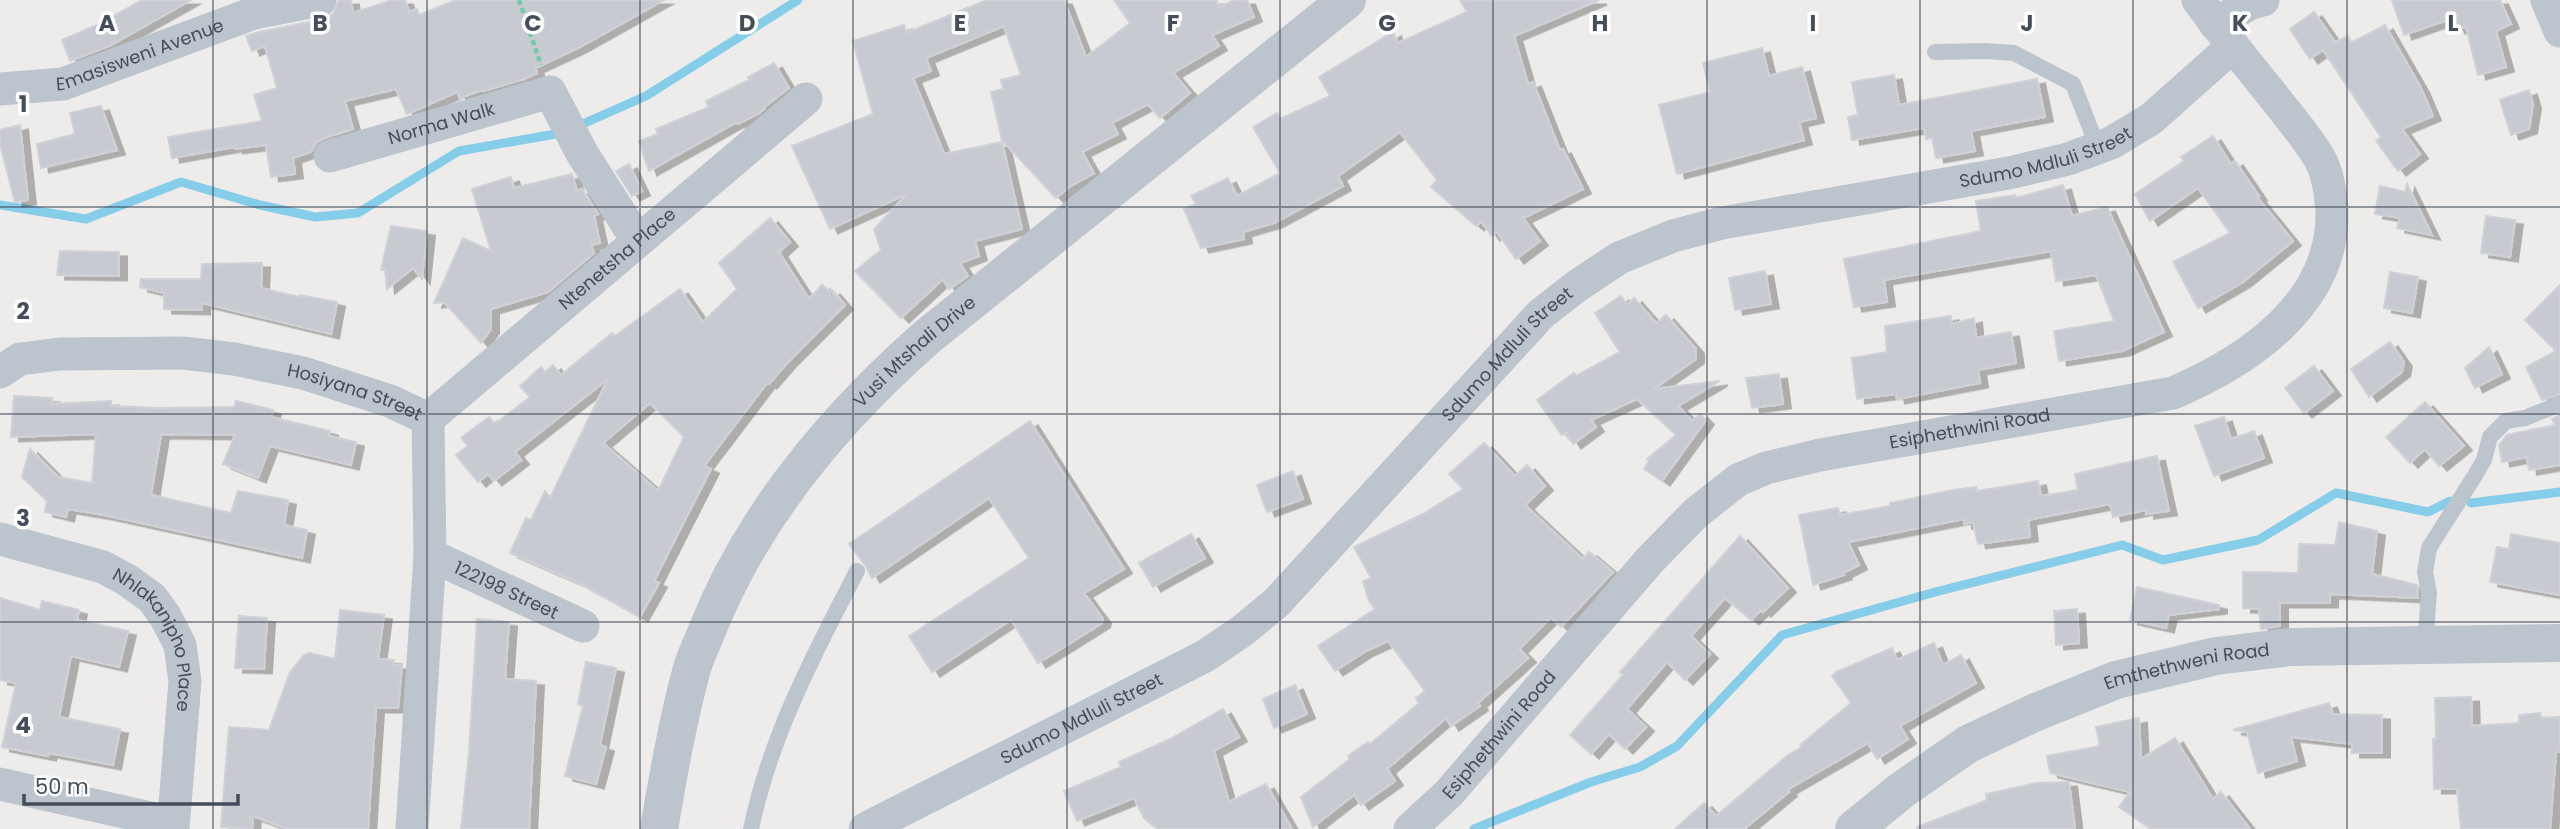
<svg xmlns="http://www.w3.org/2000/svg" width="2560" height="829" font-family="Poppins,sans-serif">
	<style>
		.lines { fill: none; stroke-linecap: round; stroke-linejoin: round }
		.stream { stroke: #86cdea; stroke-width: 9 }
		.building { fill: #c8cad2; stroke: #cfd1d7; stroke-width: 2; fill-rule: evenodd; filter: url(#shadow) }
		.path { stroke: #71caa6; stroke-width: 4.5; stroke-dasharray: 5 3.5; stroke-linecap: butt }
		.service { stroke: #bcc5ce; stroke-width: 16 }
		.minor { stroke: #bcc5ce; stroke-width: 33 }
		.tertiary { stroke: #bcc5ce; stroke-width: 38 }
		.grid { fill: none; stroke: #444d59; stroke-width: 2; stroke-opacity: 0.55 }
		.labels { text-anchor: middle; stroke-width: 7; stroke-linejoin: round; paint-order: stroke }
		.street-label { font-size: 18px; fill: #444d59; stroke: #fff }
		.grid-label { font-size: 23px; text-anchor: middle; font-weight: bold; fill: #444d59; stroke: #fff; stroke-width: 7; stroke-linejoin: round; paint-order: stroke }
	</style>
	<defs>
		<filter id="shadow"><feDropShadow dx="8" dy="4.5" stdDeviation="0" flood-color="#0004"/></filter>
	</defs>
	<rect width="100%" height="100%" fill="#eeeceb"/>
	<g class="lines">
		<g class="stream">
			<path d="M578,126L646,96L798,0"/>
			<path d="M0,205L86,219L181,182L260,205L315,217L358,213L459,151L561,133"/>
			<path d="M2471,503L2560,492"/>
			<path d="M1474,829L1591,782L1640,767L1677,746L1782,635L1939,591L2122,545L2163,560L2258,540L2336,493L2428,512L2450,501"/>
		</g>
	</g>
	<g class="building">
		<path d="M142,0H191L111,45L70,61L62,40L99,24Z"/>
		<path d="M339,0H351L353,13L392,0H405L409,12L417,9L419,15L456,0H664L578,48L535,68L537,73L524,79L483,91L482,90L460,98L457,92L407,114L396,89L345,101L353,129L324,138L316,143L311,152L293,158L295,174L271,177L266,145L235,149L234,147L172,158L168,137L262,121L254,95L277,88L265,46L252,51L246,36L259,32L324,19L333,14Z"/>
		<path d="M987,0H1064L1086,57L1130,23L1114,0H1216L1220,7L1234,0H1247L1254,17L1212,35L1219,46L1173,73L1190,93L1160,118L1148,104L1112,123L1118,134L1082,152L1094,173L1069,187L1056,198L1002,140L991,92L1003,89L1001,80L1021,75L1004,26L926,58L931,71L913,78L944,154L1002,142L1022,229L975,241L979,256L960,263L968,276L949,289L943,279L901,318L855,271L881,250L874,229L907,194L830,229L792,146L873,114L853,41L904,25L906,33Z"/>
		<path d="M1460,0H1599L1514,36L1528,84L1533,82L1560,150L1563,149L1583,189L1523,218L1540,241L1516,259L1497,232L1492,236L1481,221L1476,226L1431,187L1437,180L1400,132L1338,176L1343,186L1274,223L1243,232L1244,239L1201,248L1184,209L1196,204L1191,196L1228,178L1237,196L1280,173L1253,127L1277,113L1280,119L1330,96L1319,77L1393,32L1398,43L1467,12Z"/>
		<path d="M2392,0H2500L2511,24L2496,31L2506,67L2478,75L2466,27L2457,29L2453,18L2404,35Z"/>
		<path d="M2314,12L2335,42L2332,44L2348,36L2351,43L2385,25L2421,88L2433,116L2402,129L2420,154L2398,171L2376,141L2381,137L2323,50L2310,59L2290,29Z"/>
		<path d="M1762,48L1769,76L1802,67L1816,118L1799,122L1804,140L1677,174L1659,105L1710,92L1703,63Z"/>
		<path d="M774,63L789,88L763,108L764,109L758,114L738,124L737,122L649,171L639,141L658,134L656,129L709,107L706,101L749,80L748,77Z"/>
		<path d="M1894,75L1899,105L2037,79L2045,117L1971,131L1975,151L1936,158L1932,138L1926,139L1924,128L1852,140L1848,117L1858,115L1852,82Z"/>
		<path d="M2529,90L2533,104L2529,129L2511,135L2500,100Z"/>
		<path d="M101,106L117,150L41,168L37,144L75,134L70,113Z"/>
		<path d="M20,125L28,200L15,202L0,144V130Z"/>
		<path d="M2213,136L2231,164L2235,161L2259,196L2257,197L2293,241L2243,282L2198,308L2173,262L2230,233L2198,188L2150,221L2135,194L2184,161L2181,157Z"/>
		<path d="M629,164L642,191L632,196L616,171Z"/>
		<path d="M572,174L577,191L582,189L598,214L594,216L600,243L591,245L594,253L548,292L491,309V329L481,343L444,302L434,303L463,238L491,251L472,189L511,177L514,188Z"/>
		<path d="M2407,184L2426,223L2432,235L2397,228L2400,218L2375,214L2380,186L2405,192Z"/>
		<path d="M2063,185L2072,216L2107,207L2164,332L2122,351L2059,361L2054,331L2114,321L2096,275L2056,281L2051,251L1884,280L1887,302L1854,307L1844,259L1981,231L1976,201L2015,195L2016,198Z"/>
		<path d="M2486,216L2515,220L2510,257L2481,253Z"/>
		<path d="M770,218L790,242L779,252L809,299L822,285L830,292L832,290L845,305L787,363L769,384L767,383L704,466L711,469L654,581L659,583L640,617L575,581L510,553L526,518L531,520L545,491L550,498L608,379L515,452L521,460L494,481L488,474L478,482L456,455L468,446L461,438L489,417L495,424L530,397L520,386L541,367L545,372L553,365L561,375L612,333L615,336L680,289L703,322L737,289L719,263ZM650,403L684,437L658,491L603,443Z"/>
		<path d="M391,226L427,231L422,279L413,268L387,289L385,270H381Z"/>
		<path d="M60,251L119,252V276L57,275Z"/>
		<path d="M262,263L261,288L299,297L300,295L337,302L331,334L202,303V310L164,309V293L140,287L141,279H201L202,264Z"/>
		<path d="M1765,271L1771,304L1735,310L1729,278Z"/>
		<path d="M2390,272L2418,277L2412,313L2384,308Z"/>
		<path d="M2560,285V394L2542,400L2526,367L2556,351L2525,320Z"/>
		<path d="M1621,296L1627,305L1634,298L1656,323L1666,315L1696,349V359L1654,389L1720,381L1678,406L1692,421L1700,414L1706,420L1662,481L1644,469L1649,461L1647,459L1676,435L1637,399L1591,420L1596,427L1573,444L1566,432L1562,435L1537,400L1574,373L1576,376L1620,352L1595,313Z"/>
		<path d="M1951,316L1952,324L1974,318L1976,338L2011,332L2016,363L1978,370L1980,383L1897,399L1896,394L1857,399L1852,358L1887,352L1885,326Z"/>
		<path d="M2390,342L2404,362L2402,372L2369,397L2351,369Z"/>
		<path d="M2489,347L2502,374L2475,388L2465,368Z"/>
		<path d="M2314,366L2333,391L2304,413L2285,388Z"/>
		<path d="M1779,374L1783,404L1752,408L1746,378Z"/>
		<path d="M14,396L52,398L51,404L111,401V406L158,408L234,407L236,401L273,410L271,417L330,431L329,436L356,442L351,465L270,446L258,478L223,464L235,435L161,434L151,495L231,513L238,491L288,500L284,525L307,530L302,558L104,515L68,509L66,517L45,512L47,501L22,477L30,449L58,477L92,483L96,434L11,437Z"/>
		<path d="M2425,402L2464,446L2439,466L2425,449L2410,463L2386,437Z"/>
		<path d="M2560,415V465L2529,470L2527,457L2502,462L2499,445L2507,435L2555,425L2552,419Z"/>
		<path d="M2224,417L2231,439L2254,431L2264,458L2214,476L2195,426Z"/>
		<path d="M1030,421L1124,569L1084,593L1103,619L1102,623L1038,663L1011,620L932,672L909,636L1029,558L989,498L872,578L865,565L849,544Z"/>
		<path d="M1484,443L1515,476L1527,465L1545,486L1525,505L1583,559L1589,552L1613,572L1561,627L1551,617L1519,649L1528,658L1478,703L1480,706L1451,726L1446,718L1387,769L1395,781L1361,805L1354,795L1313,827L1301,797L1350,759L1348,756L1368,742L1370,744L1419,703L1416,698L1425,691L1388,641L1366,651L1335,671L1318,646L1375,609L1369,601L1363,581L1371,578L1354,547L1423,514L1463,489L1449,474Z"/>
		<path d="M2157,456L2169,511L2146,514V510L2113,517L2110,504L2028,520L2030,537L1978,544L1973,522L1964,524V519L1848,542L1859,565L1843,573L1844,575L1813,585L1799,515L1838,508L1840,515L1890,506V503L1953,490L1976,487L1977,491L2038,481L2041,496L2078,490L2075,474Z"/>
		<path d="M1293,471L1303,499L1267,512L1257,485Z"/>
		<path d="M2339,522L2377,531L2372,574L2417,585L2418,598L2330,594V603H2280V626L2261,629L2259,609L2243,608V572L2298,573L2299,544L2335,545Z"/>
		<path d="M1191,534L1205,558L1153,587L1139,563Z"/>
		<path d="M2511,534L2560,543V595L2490,582L2497,547L2509,549Z"/>
		<path d="M1740,536L1788,588L1763,612L1761,610L1751,620L1725,598L1691,636L1710,654L1685,680L1667,662L1627,709L1646,727L1625,749L1609,734L1591,754L1570,735L1623,675L1620,672Z"/>
		<path d="M2137,587L2219,605V609L2169,615L2166,628L2130,620Z"/>
		<path d="M0,598L40,610L42,601L79,610L77,620L128,631L119,667L71,656L59,717L120,729L113,765L49,753L48,756L2,747L16,683L0,680Z"/>
		<path d="M2077,609L2079,643L2056,645L2054,611Z"/>
		<path d="M340,610L384,615L378,659L394,660V665H402L398,708H376L368,829H288L253,816L252,829L221,827L229,727L269,730L290,672L304,655L310,653L335,659Z"/>
		<path d="M239,616L267,618L264,669L235,668Z"/>
		<path d="M477,619L509,622L505,679L536,681L529,829H461L469,752Z"/>
		<path d="M1934,643L1943,665L1961,655L1976,683L1900,726L1908,739L1877,759L1868,743L1787,790L1789,792L1744,829H1675L1704,803L1716,816L1788,755L1802,747L1800,745L1851,703L1832,676L1836,672L1892,648L1897,660Z"/>
		<path d="M586,662L616,668L600,745L606,747L596,784L565,776L583,706L578,704Z"/>
		<path d="M1295,685L1307,714L1274,728L1263,699Z"/>
		<path d="M2471,697L2472,726L2519,723V715L2540,713L2541,718L2560,717V752H2556L2550,829H2461L2457,789H2434L2433,739H2436L2435,698Z"/>
		<path d="M2329,703L2333,714L2382,715V753H2352V744L2291,737L2297,761L2258,773L2247,732L2233,730Z"/>
		<path d="M1223,709L1239,737L1214,751L1229,802L1266,784L1292,829H1157L1144,818L1134,798L1077,821L1064,791L1121,767L1119,762L1170,739Z"/>
		<path d="M2139,718L2141,759L2175,738L2213,799L2221,792L2250,829H2151L2119,807L2130,792L2050,773L2047,756L2100,746L2096,727Z"/>
		<path d="M2069,782L2075,829H1917V827L1987,800L1986,794L2036,783Z"/>
	</g>
	<g class="lines">
		<path class="path" d="M519,0L541,65"/>
		<g class="service">
			<path d="M1935,52L1985,51L2014,53L2073,84L2098,148"/>
			<path d="M2425,645L2429,593L2425,572L2429,548L2474,477L2484,460L2490,437L2506,421L2525,418L2560,404"/>
			<path d="M751,829C770,737 814,654 857,571"/>
		</g>
		<g class="minor">
			<path d="M2547,0L2560,31"/>
			<path d="M2215,24L2249,4L2263,0"/>
			<path id="s1" d="M0,89L63,84L254,13L320,0"/>
			<path id="s2" d="M330,156L550,92L582,153L637,240"/>
			<path id="s3" d="M0,372L20,359L60,354L183,353L234,359L303,373L390,401L428,419L430,555L412,829"/>
			<path id="s4" d="M428,419L806,99"/>
			<path id="s5" d="M0,539L103,567L127,580L152,598L165,616L180,645L185,681L173,829"/>
			<path id="s6" d="M430,555L583,626"/>
			<path d="M0,784L173,823"/>
			<path id="s7" d="M865,829L1205,656L1242,631L1276,603L1541,314L1577,286L1619,258L1673,236L1722,223L2009,173L2068,159L2111,143L2151,119L2233,46"/>
			<path id="s8" d="M1410,829L1449,793L1650,560L1696,513L1738,480L1766,468L1820,455L2173,393C2248,361 2333,304 2332,213C2331,196 2329,177 2321,161C2308,138 2290,118 2274,97C2248,65 2222,33 2198,0"/>
		</g>
		<g class="tertiary">
			<path id="s9" d="M659,829C668,777 677,724 691,672C694,659 701,646 706,633C751,518 835,418 927,337L1347,0"/>
			<path id="s10" d="M1854,829L1902,790L1968,744L2036,712L2116,680L2216,656L2291,647L2560,643"/>
		</g>
	</g>
	<path class="grid" d="M213,0V829M427,0V829M640,0V829M853,0V829M1067,0V829M1280,0V829M1493,0V829M1707,0V829M1920,0V829M2133,0V829M2347,0V829M0,207H2560M0,414H2560M0,622H2560"/>
	<g class="labels">
		<g class="street-label">
			<text dy="6" stroke="none"><textPath href="#s1" startOffset="145">Emasisweni Avenue</textPath></text>
			<text dy="6" stroke="none"><textPath href="#s2" startOffset="116">Norma Walk</textPath></text>
			<text dy="6" stroke="none"><textPath href="#s7" startOffset="1398">Sdumo Mdluli Street</textPath></text>
			<text dy="6" stroke="none"><textPath href="#s4" startOffset="248">Ntenetsha Place</textPath></text>
			<text dy="6" stroke="none"><textPath href="#s9" startOffset="556">Vusi Mtshali Drive</textPath></text>
			<text dy="6" stroke="none"><textPath href="#s7" startOffset="810">Sdumo Mdluli Street</textPath></text>
			<text dy="6" stroke="none"><textPath href="#s3" startOffset="364">Hosiyana Street</textPath></text>
			<text dy="6" stroke="none"><textPath href="#s8" startOffset="718">Esiphethwini Road</textPath></text>
			<text dy="6" stroke="none"><textPath href="#s6" startOffset="84">122198 Street</textPath></text>
			<text dy="6" stroke="none"><textPath href="#s5" startOffset="203">Nhlakanipho Place</textPath></text>
			<text dy="6" stroke="none"><textPath href="#s10" startOffset="376">Emthethweni Road</textPath></text>
			<text dy="6" stroke="none"><textPath href="#s7" startOffset="243">Sdumo Mdluli Street</textPath></text>
			<text dy="6" stroke="none"><textPath href="#s8" startOffset="130">Esiphethwini Road</textPath></text>
		</g>
	</g>
	<g class="grid-label">
		<text x="107" y="31">A</text>
		<text x="320" y="31">B</text>
		<text x="533" y="31">C</text>
		<text x="747" y="31">D</text>
		<text x="960" y="31">E</text>
		<text x="1173" y="31">F</text>
		<text x="1387" y="31">G</text>
		<text x="1600" y="31">H</text>
		<text x="1813" y="31">I</text>
		<text x="2027" y="31">J</text>
		<text x="2240" y="31">K</text>
		<text x="2453" y="31">L</text>
		<text x="23" y="112">1</text>
		<text x="23" y="319">2</text>
		<text x="23" y="526">3</text>
		<text x="23" y="733">4</text>
	</g>
	<path d="M24 794v10h214v-10" fill="none" stroke="#444d59" stroke-width="3.5"/>
	<text x="35" y="794" font-size="21" fill="#444d59" stroke="#ffffff" stroke-width="5" paint-order="stroke">50 m</text>
</svg>
